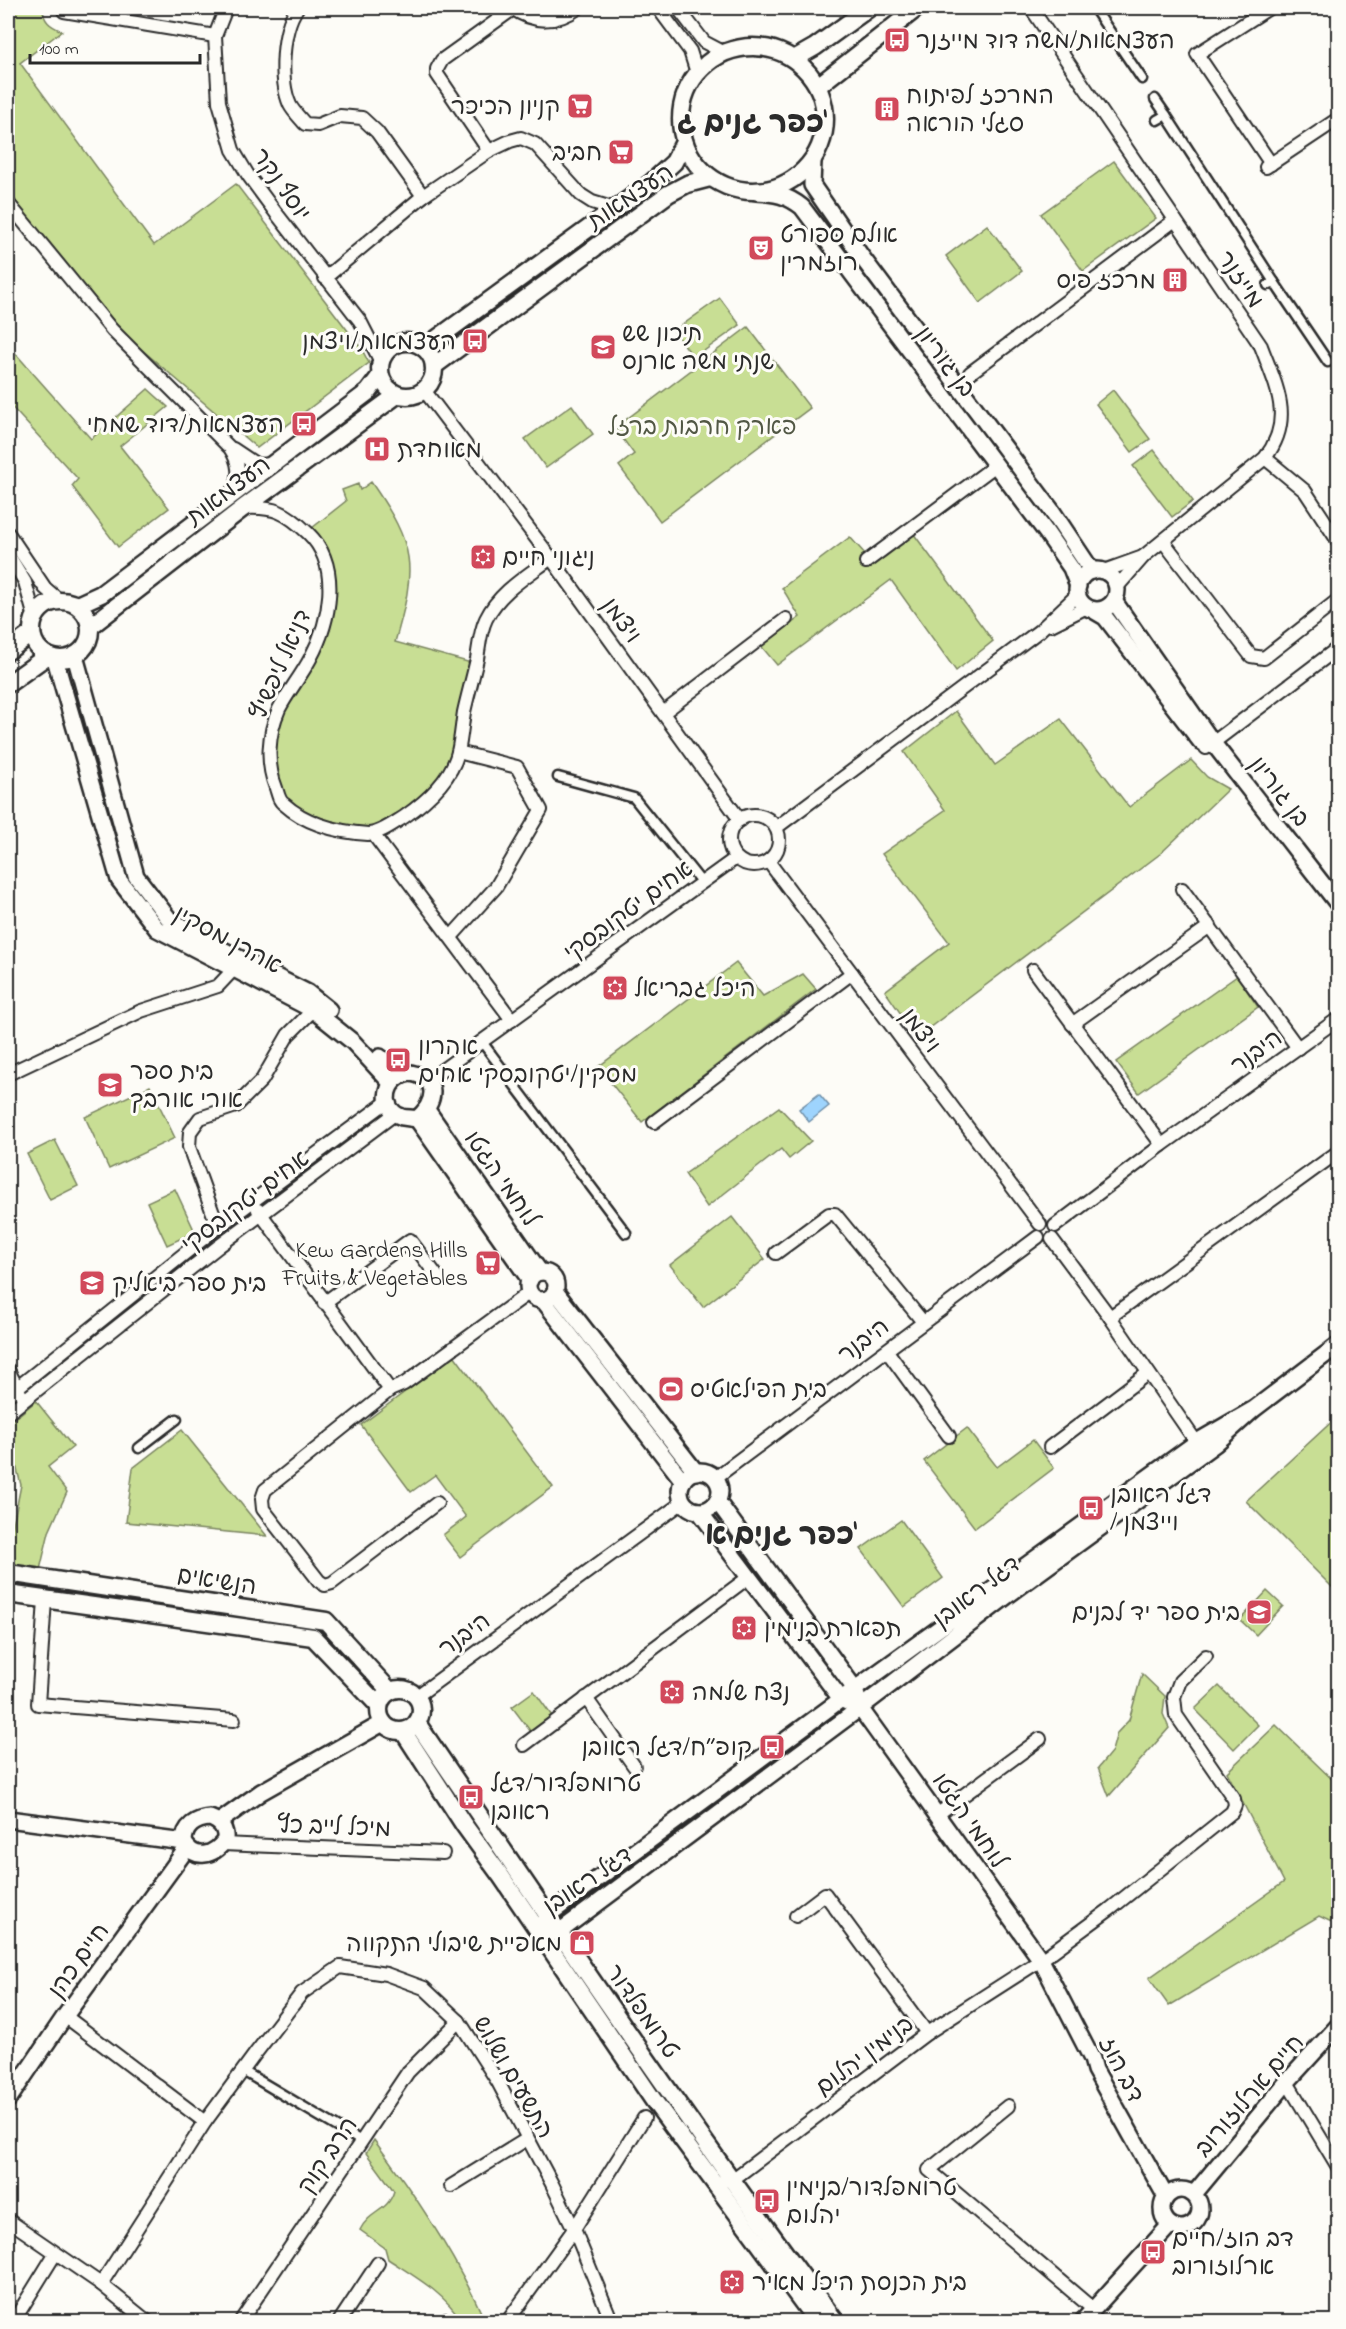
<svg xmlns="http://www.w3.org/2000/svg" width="1346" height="2329" font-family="'Indie Flower','Playpen Sans Hebrew',sans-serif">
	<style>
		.green { fill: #c8de94; stroke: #7a8460; stroke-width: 1.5 }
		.water { fill: #9ed4fd; stroke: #7090a9; stroke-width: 1.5 }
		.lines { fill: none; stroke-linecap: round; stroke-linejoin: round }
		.pedestrian-casing { stroke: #2b2b2b; stroke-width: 13 }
		.minor-casing { stroke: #2b2b2b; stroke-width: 16 }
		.tertiary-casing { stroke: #2b2b2b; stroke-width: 20 }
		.secondary-casing { stroke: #2b2b2b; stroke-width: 21 }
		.pedestrian { stroke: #fdfcf7; stroke-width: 8 }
		.minor { stroke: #fdfcf7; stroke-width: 12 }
		.tertiary { stroke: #fdfcf7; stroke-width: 15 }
		.secondary { stroke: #fdfcf7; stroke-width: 16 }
		.labels { text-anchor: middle; stroke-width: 6; stroke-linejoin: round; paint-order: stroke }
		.poi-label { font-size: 24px; fill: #2b2b2b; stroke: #fdfcf7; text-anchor: start }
		.street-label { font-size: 24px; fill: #2b2b2b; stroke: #fdfcf7 }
		.park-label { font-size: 24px; fill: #525845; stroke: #fdfcf7 }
		.district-label { font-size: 30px; font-weight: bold; fill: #2b2b2b; stroke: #fdfcf7 }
	</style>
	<rect width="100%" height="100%" fill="#fdfcf7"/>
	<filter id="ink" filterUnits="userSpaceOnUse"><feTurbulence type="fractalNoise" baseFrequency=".0167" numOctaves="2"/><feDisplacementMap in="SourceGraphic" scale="12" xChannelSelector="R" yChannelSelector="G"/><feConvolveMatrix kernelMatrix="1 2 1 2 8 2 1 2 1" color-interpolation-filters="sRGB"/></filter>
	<g filter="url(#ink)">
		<g class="green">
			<path d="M8,8H43C43,21 50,26 62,31L20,63L154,245L236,184L361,348L369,363L257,448L127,337L8,193Z"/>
			<path d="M1114,161L1156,218L1083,271L1041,214Z"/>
			<path d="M987,225L1022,271L980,303L946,256Z"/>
			<path d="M720,298L740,325L694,358L674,331Z"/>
			<path d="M748,327L810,408L660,521L619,466L634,454L615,428Z"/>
			<path d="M8,345L91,439L148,389L168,407L120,446L169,508L118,547L72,486L78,479L8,403Z"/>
			<path d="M1113,390L1150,439L1132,452L1096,404Z"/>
			<path d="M572,405L593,434L546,468L525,439Z"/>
			<path d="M1154,450L1193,501L1172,517L1133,466Z"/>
			<path d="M371,482C416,547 417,566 395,642L475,664L451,770L392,824L352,833L284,805L270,740L310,659L330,583L307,532L346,501L342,490L358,484L360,490Z"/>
			<path d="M913,533L993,641L956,671L891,580L777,665L761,646L800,617L782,588L850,537L874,564Z"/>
			<path d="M956,711L995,765L1061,719L1129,807L1191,760L1207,777L1228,789L1160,854L917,1037L885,991L949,942L882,854L945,810L904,752Z"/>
			<path d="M736,963L763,996L803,974L816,989L642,1122L598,1067Z"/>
			<path d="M1237,976L1258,1007L1139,1093L1116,1062Z"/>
			<path d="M150,1086L175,1138L109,1169L85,1117Z"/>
			<path d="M779,1107L811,1141L789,1159L781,1149L707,1207L685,1174Z"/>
			<path d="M55,1140L78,1186L50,1200L27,1154Z"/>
			<path d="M175,1189L195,1232L167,1245L147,1202Z"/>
			<path d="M732,1217L765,1259L703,1307L670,1265Z"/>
			<path d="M454,1355L553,1487L460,1557L443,1535L466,1517L435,1475L411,1492L361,1425Z"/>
			<path d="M36,1401L73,1447L48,1467L67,1492L49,1532L39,1574L8,1569V1550L21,1485L8,1434V1424Z"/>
			<path d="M1338,1416V1593L1246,1501Z"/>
			<path d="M967,1428L997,1467L1033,1440L1054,1468L975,1528L924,1461Z"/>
			<path d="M182,1430L267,1536L126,1522L133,1468Z"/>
			<path d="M901,1520L943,1578L904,1607L861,1549Z"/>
			<path d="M1267,1591L1283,1606L1256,1635L1240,1620Z"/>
			<path d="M1142,1674L1165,1696L1163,1714L1169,1728L1109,1796L1098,1768L1112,1751L1117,1733L1129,1720Z"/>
			<path d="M1219,1686L1258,1725L1234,1749L1195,1709Z"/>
			<path d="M534,1691L552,1716L531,1732L512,1707Z"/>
			<path d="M1276,1725L1338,1785V1925L1319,1916L1169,2006L1149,1978L1284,1882L1227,1772Z"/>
			<path d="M374,2140C417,2197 456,2256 485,2321H462C443,2292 417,2278 388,2259L385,2248L360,2230C369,2211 388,2212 394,2191L366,2153Z"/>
		</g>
		<path class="water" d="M819,1094L829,1106L809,1122L799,1109Z"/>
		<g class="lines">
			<g class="pedestrian-casing">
				<g id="pedestrian">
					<path d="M1094,8L1142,79"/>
					<path d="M1155,99L1166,115"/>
					<path d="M1157,120L1166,115L1274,282L1268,285"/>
					<path d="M1274,282L1328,362"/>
					<path d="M558,777L634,798L702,883"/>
					<path d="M482,1042L626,1233"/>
					<path d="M139,1448L177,1419"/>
					<path d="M243,2071L361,2141"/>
				</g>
			</g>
			<g class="minor-casing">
				<g id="minor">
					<path d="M226,8L215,36L219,102L233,150L248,175L276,213L360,321L381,362"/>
					<path d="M297,8C282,30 279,80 290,105C293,111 300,118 305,124L318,125L340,116L362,118L377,132L423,196"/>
					<path d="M512,8C534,24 557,23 578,8"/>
					<path d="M658,8L690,51L697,73"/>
					<path d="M678,8L704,42L725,53"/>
					<path d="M1031,8L1261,346C1276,386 1295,419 1265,458L1144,556L1117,587"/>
					<path d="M1269,8L1197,54L1271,164"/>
					<path d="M64,11L215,36"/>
					<path d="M489,151L437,74V69L442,60L513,9"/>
					<path d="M1266,167L1338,119"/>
					<path d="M8,203L112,330L230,448C240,463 240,475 235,492"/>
					<path d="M325,278L423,196L489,151L510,141L521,138L535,144L581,195L592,202L615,209"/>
					<path d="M970,373L1175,220"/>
					<path d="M424,390L551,558L740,820"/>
					<path d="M233,449L257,465L274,464"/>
					<path d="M1265,458L1305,491L1338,541"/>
					<path d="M244,508C274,506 286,512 308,533C342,566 330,622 310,659C301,676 288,692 279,709C268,734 266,763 276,788C278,794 279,801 284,804C306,824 339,832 368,834C380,834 394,823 404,817C427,801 451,780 458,752C461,739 462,725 464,712C468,694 473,677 477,659C479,647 480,631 486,619C499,592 527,576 551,558"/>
					<path d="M8,533L45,588L60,601"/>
					<path d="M1163,541L1251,656L1264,658L1338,600"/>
					<path d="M8,554L25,582L35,618"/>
					<path d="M866,562L996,465"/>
					<path d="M1104,571L1143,557"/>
					<path d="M1051,625L1087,607"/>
					<path d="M663,713L786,619"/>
					<path d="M1206,748L1338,648"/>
					<circle cx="754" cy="840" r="25"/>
					<path d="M777,827L1039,631L1078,594"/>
					<path d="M373,834L512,1020"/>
					<path d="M768,861L1040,1224"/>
					<path d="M1182,889L1298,1048"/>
					<path d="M451,937L496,887L541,810L517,767L458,752"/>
					<path d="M1033,970L1162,1145"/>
					<path d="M1072,1024L1210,926"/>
					<path d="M8,1074L141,1011L218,986L234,969"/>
					<path d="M427,1081L736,858"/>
					<path d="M654,1122L852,973"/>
					<path d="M258,1210L390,1390"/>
					<path d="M1055,1226L1162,1145L1338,1019"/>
					<path d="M218,1227L189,1147L190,1132L200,1118L236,1106L262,1080L288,1035L313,1010"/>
					<path d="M1052,1239L1110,1317L1201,1449"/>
					<path d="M776,1253L829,1214H835L923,1322"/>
					<path d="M324,1303L410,1240L437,1276"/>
					<path d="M1110,1317L1338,1152"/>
					<path d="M887,1351L949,1436"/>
					<path d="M8,1370L21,1395"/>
					<path d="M8,1395L214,1230L388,1101"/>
					<path d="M8,1413L219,1246L396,1113"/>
					<path d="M1050,1447L1148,1373"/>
					<path d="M715,1478L1038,1237"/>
					<path d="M437,1503L332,1583L325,1585L319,1581L263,1509L262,1499L265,1490L390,1390L404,1384L530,1292"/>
					<path d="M45,1600L38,1704L234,1720"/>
					<path d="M417,1696L683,1502"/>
					<path d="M586,1698L634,1766"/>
					<path d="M524,1745L749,1577"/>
					<path d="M938,1814L1040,1739"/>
					<path d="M223,1844L443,1853"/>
					<path d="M796,1916L825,1894L927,2033"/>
					<path d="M65,2016L205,2122"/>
					<path d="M1287,2082L1338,2167"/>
					<path d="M1008,2106L929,2170L1093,2309"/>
					<path d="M724,2180H732L927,2033L1041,1960L1109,1910L1232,1812L1235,1805L1234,1799L1176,1715L1174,1697L1180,1681L1206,1656"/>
					<path d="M451,2186L527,2139"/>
					<path d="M8,2220L101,2284L148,2322"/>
					<path d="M101,2284L205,2122L255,2054L302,1993L340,1967L386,1974L424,1988L459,2021L498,2082L552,2184L574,2229L612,2322"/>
					<path d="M13,2322L55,2254"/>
					<path d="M240,2322L408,2072L459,2021"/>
					<path d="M339,2322L378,2263"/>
					<path d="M445,2322L446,2320"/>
					<path d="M507,2322L574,2229L644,2118"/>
				</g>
			</g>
			<g class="tertiary-casing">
				<g id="tertiary">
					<path d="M813,161L812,185L861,256L1052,511L1092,571"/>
					<path d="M756,192C775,193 787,195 802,207L1046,532L1071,568L1078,586"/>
					<circle cx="1097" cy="590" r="20"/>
					<path d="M1114,601L1213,743L1338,904"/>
					<path d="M1093,610L1105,617L1201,742"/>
					<path d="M75,656L136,876L169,919L221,949L308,993L329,1010"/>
					<path d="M55,659L119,880L157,929L313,1010L353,1042L391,1083"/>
					<path d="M380,1057L399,1076"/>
					<path d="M411,1073C441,1079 435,1103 417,1119C413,1118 407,1118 402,1117C377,1108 386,1075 411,1073Z"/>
					<path d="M427,1110L540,1272"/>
					<path d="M417,1119L530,1280"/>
					<circle cx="542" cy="1286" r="14"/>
					<path d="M555,1291L696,1472"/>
					<path d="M543,1300L683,1481"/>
					<path d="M1254,1409L1197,1442L855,1689L547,1916L540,1934L559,1932L860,1708L1008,1595L1215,1444L1254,1409L1338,1345"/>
					<circle cx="700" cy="1491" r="20"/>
					<path d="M717,1501L855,1689L860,1708L1041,1960L1092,2059L1095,2070L1166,2197"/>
					<path d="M699,1511L841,1699L849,1703"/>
					<path d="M210,1818C221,1822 226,1829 225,1840C214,1856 194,1861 184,1842C184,1826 196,1819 210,1818Z"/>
					<path d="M8,1819L184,1842"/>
					<path d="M219,1822L261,1792L383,1723"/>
					<path d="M8,2100L65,2016L187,1848"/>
					<circle cx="1181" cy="2209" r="19"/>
					<path d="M1194,2194L1287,2082L1338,2026"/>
					<path d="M1082,2322L1170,2225"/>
				</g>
			</g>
			<g class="secondary-casing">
				<g id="secondary">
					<circle cx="753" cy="119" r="72"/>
					<path d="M794,59L815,47L869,8"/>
					<path d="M818,86L917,8"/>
					<circle cx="407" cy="369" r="27"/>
					<path d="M424,348L651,183L674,162L684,142"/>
					<path d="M434,366L668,194L687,184L710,178"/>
					<circle cx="61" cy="630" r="29"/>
					<path d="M77,605L101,594L368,392L380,376"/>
					<path d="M91,626L242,509L397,395"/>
					<path d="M8,651L32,633"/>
					<path d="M8,684L47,656"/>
					<path d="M8,1573L326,1621L390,1691"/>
					<path d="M8,1594L313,1637L379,1706"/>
					<circle cx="400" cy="1710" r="21"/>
					<path d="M417,1723C553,1924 690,2127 836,2322"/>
					<path d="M403,1731L464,1825L501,1876L654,2101L817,2322"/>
				</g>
			</g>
			<use href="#pedestrian" class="pedestrian"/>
			<use href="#minor" class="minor"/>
			<use href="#tertiary" class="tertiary"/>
			<use href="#secondary" class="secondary"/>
		</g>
	</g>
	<defs>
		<g id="bus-square" transform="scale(1.35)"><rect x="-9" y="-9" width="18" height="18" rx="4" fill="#d1495b" stroke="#fdfcf7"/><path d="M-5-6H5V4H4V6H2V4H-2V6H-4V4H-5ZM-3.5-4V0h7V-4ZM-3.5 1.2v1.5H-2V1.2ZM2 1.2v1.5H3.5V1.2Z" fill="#fff"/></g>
		<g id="supermarket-square" transform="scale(1.35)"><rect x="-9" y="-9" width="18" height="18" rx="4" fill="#d1495b" stroke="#fdfcf7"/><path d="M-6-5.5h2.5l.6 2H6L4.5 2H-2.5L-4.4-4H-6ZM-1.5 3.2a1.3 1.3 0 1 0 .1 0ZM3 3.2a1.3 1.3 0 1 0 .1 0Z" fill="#fff"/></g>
		<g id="building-square" transform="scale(1.35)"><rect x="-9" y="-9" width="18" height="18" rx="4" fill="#d1495b" stroke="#fdfcf7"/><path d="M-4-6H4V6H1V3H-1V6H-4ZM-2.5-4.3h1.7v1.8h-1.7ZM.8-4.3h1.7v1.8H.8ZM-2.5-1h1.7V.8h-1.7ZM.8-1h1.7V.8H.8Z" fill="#fff"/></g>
		<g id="theatre-square" transform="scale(1.35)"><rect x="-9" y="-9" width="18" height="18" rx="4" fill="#d1495b" stroke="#fdfcf7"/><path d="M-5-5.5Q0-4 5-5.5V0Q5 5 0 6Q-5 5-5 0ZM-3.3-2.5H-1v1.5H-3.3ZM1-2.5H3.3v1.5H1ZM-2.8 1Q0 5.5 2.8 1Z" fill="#fff"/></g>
		<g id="school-square" transform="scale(1.35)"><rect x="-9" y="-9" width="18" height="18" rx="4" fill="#d1495b" stroke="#fdfcf7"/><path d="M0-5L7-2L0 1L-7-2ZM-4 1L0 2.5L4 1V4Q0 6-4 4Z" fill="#fff"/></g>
		<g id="hospital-square" transform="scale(1.35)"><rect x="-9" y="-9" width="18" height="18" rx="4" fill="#d1495b" stroke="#fdfcf7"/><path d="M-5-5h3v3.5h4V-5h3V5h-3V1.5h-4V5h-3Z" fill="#fff"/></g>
		<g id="synagogue-square" transform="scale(1.35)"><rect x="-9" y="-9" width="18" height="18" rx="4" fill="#d1495b" stroke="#fdfcf7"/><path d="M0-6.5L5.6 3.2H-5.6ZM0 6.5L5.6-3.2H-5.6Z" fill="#fff"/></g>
		<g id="stadium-square" transform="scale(1.35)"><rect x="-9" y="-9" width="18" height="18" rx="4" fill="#d1495b" stroke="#fdfcf7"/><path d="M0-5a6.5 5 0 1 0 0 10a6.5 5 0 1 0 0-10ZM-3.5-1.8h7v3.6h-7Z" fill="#fff"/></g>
		<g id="shop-square" transform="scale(1.35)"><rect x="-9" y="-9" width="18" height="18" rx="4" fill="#d1495b" stroke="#fdfcf7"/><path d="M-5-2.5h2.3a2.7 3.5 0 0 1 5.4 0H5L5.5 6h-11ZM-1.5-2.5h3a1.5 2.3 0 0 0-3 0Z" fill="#fff"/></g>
	</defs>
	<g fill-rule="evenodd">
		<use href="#bus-square" x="897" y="40"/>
		<use href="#supermarket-square" x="580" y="106"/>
		<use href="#building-square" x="887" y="109"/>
		<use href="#supermarket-square" x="621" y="152"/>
		<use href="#theatre-square" x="761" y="248"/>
		<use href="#building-square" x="1175" y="280"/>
		<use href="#bus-square" x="475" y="341"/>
		<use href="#school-square" x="603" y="347"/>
		<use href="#bus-square" x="304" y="424"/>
		<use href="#hospital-square" x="377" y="449"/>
		<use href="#synagogue-square" x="483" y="557"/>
		<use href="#synagogue-square" x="615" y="988"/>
		<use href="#bus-square" x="398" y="1060"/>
		<use href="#school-square" x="110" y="1085"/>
		<use href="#supermarket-square" x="488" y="1263"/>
		<use href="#school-square" x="92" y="1283"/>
		<use href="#stadium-square" x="671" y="1389"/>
		<use href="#bus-square" x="1091" y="1508"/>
		<use href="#school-square" x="1259" y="1612"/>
		<use href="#synagogue-square" x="744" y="1628"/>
		<use href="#synagogue-square" x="672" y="1692"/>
		<use href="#bus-square" x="772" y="1747"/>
		<use href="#bus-square" x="471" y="1797"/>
		<use href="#shop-square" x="582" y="1943"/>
		<use href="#bus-square" x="767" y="2201"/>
		<use href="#bus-square" x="1153" y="2252"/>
		<use href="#synagogue-square" x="732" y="2282"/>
	</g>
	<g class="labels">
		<g class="poi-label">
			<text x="916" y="48">העצמאות/משה דוד מייזנר</text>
			<text x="906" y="103">המרכז לפיתוח<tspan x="906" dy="28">סגלי הוראה</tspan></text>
			<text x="560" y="114" text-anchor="end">קניון הכיכר</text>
			<text x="602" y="160" text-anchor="end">חביב</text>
			<text x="780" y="242">אולם ספורט<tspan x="780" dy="28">רוזמרין</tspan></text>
			<text x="1156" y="288" text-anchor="end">מרכז פיס</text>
			<text x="622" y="341">תיכון שש<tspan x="622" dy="28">שנתי משה ארנס</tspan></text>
			<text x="456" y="349" text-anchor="end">העצמאות/ויצמן</text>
			<text x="284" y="432" text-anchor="end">העצמאות/דוד שמחי</text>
			<text x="397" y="457">מאוחדת</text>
			<text x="502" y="565">ניגוני חיים</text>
			<text x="634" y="996">היכל גבריאל</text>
			<text x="418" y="1054">אהרון<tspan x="418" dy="28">מסקין/יטקובסקי אחים</tspan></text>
			<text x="130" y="1079">בית ספר<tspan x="130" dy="28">אורי אורבך</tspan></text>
			<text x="468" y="1257" text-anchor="end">Kew Gardens Hills<tspan x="468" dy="28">Fruits &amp; Vegetables</tspan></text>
			<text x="112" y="1291">בית ספר ביאליק</text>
			<text x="690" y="1397">בית הפילאטיס</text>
			<text x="1110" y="1502">דגל ראובן<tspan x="1110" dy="28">/ וייצמן</tspan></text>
			<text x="1240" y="1620" text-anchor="end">בית ספר יד לבנים</text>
			<text x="764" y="1636">תפארת בנימין</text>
			<text x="692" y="1700">נצח שלמה</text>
			<text x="752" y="1755" text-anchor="end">קופ״ח/דגל ראובן</text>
			<text x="490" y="1791">טרומפלדור/דגל<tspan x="490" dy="28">ראובן</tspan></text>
			<text x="562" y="1951" text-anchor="end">מאפיית שיבולי התקווה</text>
			<text x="786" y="2195">טרומפלדור/בנימין<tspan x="786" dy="28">יהלום</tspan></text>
			<text x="1172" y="2246">דב הוז/חיים<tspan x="1172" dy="28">ארלוזורוב</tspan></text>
			<text x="752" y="2290">בית הכנסת היכל מאיר</text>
		</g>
		<g class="street-label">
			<text transform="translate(282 184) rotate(55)" y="8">יוסף נקר</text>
			<text transform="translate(630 196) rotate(-34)" y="8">העצמאות</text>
			<text transform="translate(1241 279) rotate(56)" y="8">מייזנר</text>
			<text transform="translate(946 361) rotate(53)" y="8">בן גוריון</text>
			<text transform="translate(228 490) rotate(-37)" y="8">העצמאות</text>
			<text transform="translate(622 620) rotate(54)" y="8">ויצמן</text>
			<text transform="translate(280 664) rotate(-66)" y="8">דניאל ליפשיץ</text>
			<text transform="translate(1280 791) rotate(52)" y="8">בן גוריון</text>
			<text transform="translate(628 910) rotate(-36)" y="8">אחים יטקובסקי</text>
			<text transform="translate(228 939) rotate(28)" y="8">אהרן מסקין</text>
			<text transform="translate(921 1030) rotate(53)" y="8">ויצמן</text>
			<text transform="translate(1256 1051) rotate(-36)" y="8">היבנר</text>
			<text transform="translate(502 1178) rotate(55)" y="8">לוחמי הגטו</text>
			<text transform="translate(245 1201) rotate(-37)" y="8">אחים יטקובסקי</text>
			<text transform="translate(863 1340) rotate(-37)" y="8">היבנר</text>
			<text transform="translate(217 1580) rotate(9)" y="8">הנשיאים</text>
			<text transform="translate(976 1591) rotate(-37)" y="8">דגל ראובן</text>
			<text transform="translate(464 1634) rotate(-36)" y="8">היבנר</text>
			<text transform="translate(970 1820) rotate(55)" y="8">לוחמי הגטו</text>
			<text transform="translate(334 1826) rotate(2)" y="8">מיכל לייב כץ</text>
			<text transform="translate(587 1880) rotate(-34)" y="8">דגל ראובן</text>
			<text transform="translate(78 1960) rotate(-54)" y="8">חיים כהן</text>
			<text transform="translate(643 2011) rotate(55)" y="8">טרומפלדור</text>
			<text transform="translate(864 2055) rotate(-37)" y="8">בנימין יהלום</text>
			<text transform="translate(1122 2069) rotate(63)" y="8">דב הוז</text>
			<text transform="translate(514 2077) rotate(60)" y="8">התשעים ושלוש</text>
			<text transform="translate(1249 2095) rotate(-49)" y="8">חיים ארלוזורוב</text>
			<text transform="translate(327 2155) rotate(-56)" y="8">הרב קוק</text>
		</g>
		<g class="park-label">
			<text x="702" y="434">פארק חרבות ברזל</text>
		</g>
		<g class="district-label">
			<text x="752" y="132">כפר גנים ג'</text>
			<text x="781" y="1544">כפר גנים א'</text>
		</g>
	</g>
	<rect width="1346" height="2329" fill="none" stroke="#fdfcf7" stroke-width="30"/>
	<rect x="15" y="15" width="1316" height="2299" fill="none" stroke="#2b2b2b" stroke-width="2" filter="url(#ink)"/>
	<path d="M30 54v9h170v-9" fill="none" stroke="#2b2b2b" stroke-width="3"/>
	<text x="39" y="54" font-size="18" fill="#2b2b2b" stroke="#fdfcf7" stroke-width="4.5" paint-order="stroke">100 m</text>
</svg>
